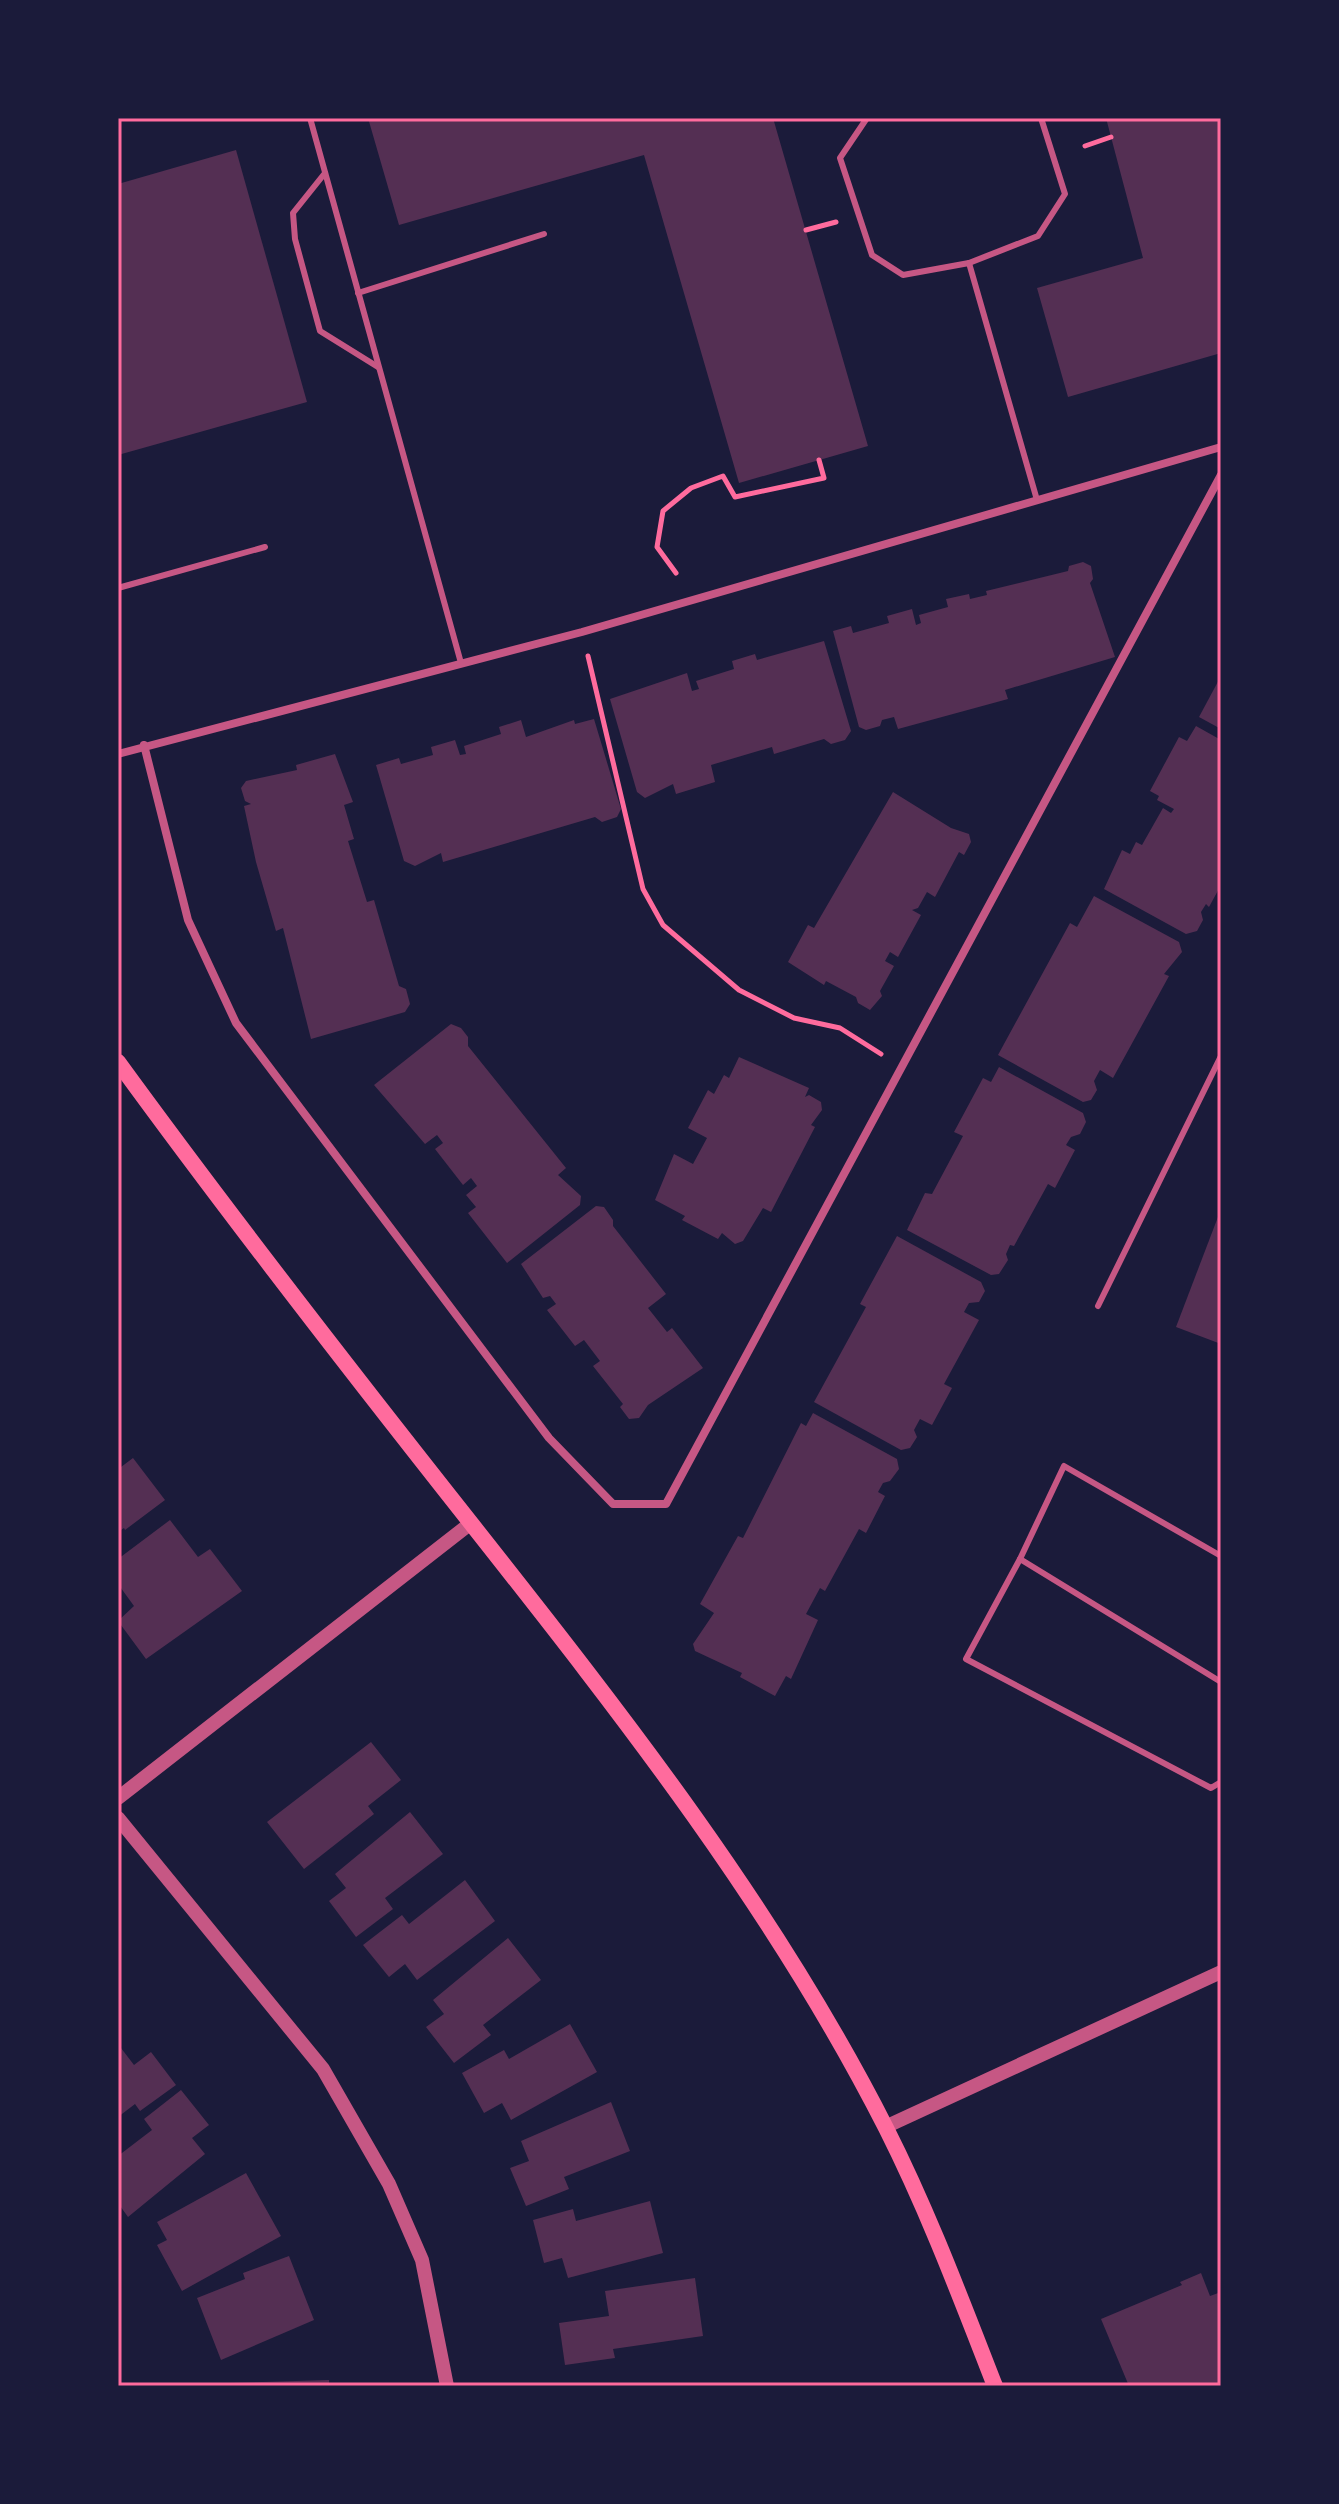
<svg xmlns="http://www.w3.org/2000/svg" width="1339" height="2504" font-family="Lato,sans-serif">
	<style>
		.building { fill: #542f53 }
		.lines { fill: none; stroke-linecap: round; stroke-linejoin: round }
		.path { stroke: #ff6b9d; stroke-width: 5 }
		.service { stroke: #c65784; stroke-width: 6 }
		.minor { stroke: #c65784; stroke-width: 8 }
		.tertiary { stroke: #c65784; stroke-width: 14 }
		.secondary { stroke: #ff6b9d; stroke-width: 16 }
		.neatline { fill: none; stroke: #ff6b9d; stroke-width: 3 }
	</style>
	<rect width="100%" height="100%" fill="#1b1b3a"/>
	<g class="building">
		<path d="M368,118H773L868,446L739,483L644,155L399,225Z"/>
		<path d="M1106,118H1221V353L1068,397L1037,288L1143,258Z"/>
		<path d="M236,150L307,402L118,455V184Z"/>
		<path d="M1083,562L1091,566L1093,579L1090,583L1115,657L1005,690L1008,699L898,729L894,717L882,720L880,726L866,730L859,727L833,631L851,626L853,633L889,623L887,616L912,609L916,625L921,623L919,615L948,607L946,599L969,594L970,599L987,595L986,591L1068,571L1069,566Z"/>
		<path d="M824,641L851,731L845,740L831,744L824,739L774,754L772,747L711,765L715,782L676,794L673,784L645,798L637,792L610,699L687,673L692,691L699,689L696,681L734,669L732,661L755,654L757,660Z"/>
		<path d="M1221,676V729L1199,717Z"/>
		<path d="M594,719L621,809L617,817L602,822L595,817L443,862L441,853L415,866L404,861L376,765L399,758L401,764L433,755L431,747L455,740L460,755L466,754L464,746L501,734L499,727L521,720L526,737L574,720L575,724Z"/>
		<path d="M1196,726L1221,740V885L1209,907L1206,904L1201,912L1203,920L1197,931L1186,934L1104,889L1122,850L1130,854L1136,842L1142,845L1163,808L1171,813L1174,809L1157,800L1159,796L1150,791L1179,737L1187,741Z"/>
		<path d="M335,754L353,802L344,805L354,839L348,841L367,902L374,900L399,986L406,989L410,1004L405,1012L311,1039L283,928L276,931L256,862L244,806L251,804L245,801L241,788L246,781L297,770L296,765Z"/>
		<path d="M893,792L951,828L969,834L971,842L964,855L959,852L935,897L927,892L918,908L912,910L921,915L898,957L890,952L885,961L894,966L880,991L882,996L870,1010L858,1003L856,997L826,981L824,985L788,962L808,925L814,928Z"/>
		<path d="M1094,896L1179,942L1182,952L1164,974L1169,976L1113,1078L1100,1070L1094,1081L1097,1090L1091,1100L1083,1102L998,1055L1070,923L1077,927Z"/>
		<path d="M451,1024L461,1028L468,1037V1046L566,1168L558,1175L581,1196L580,1205L507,1263L468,1213L476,1207L466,1195L477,1186L471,1178L463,1185L435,1149L443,1143L437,1135L425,1144L374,1085Z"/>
		<path d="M739,1057L809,1088L805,1097L809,1095L821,1102L822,1110L811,1125L815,1127L771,1212L763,1208L743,1241L735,1244L722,1233L718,1239L682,1220L685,1216L655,1200L674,1154L693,1164L707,1138L688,1128L708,1090L714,1094L724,1075L729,1078Z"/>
		<path d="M999,1067L1083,1113L1086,1122L1080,1134L1071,1137L1066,1145L1075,1150L1055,1188L1048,1184L1014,1246L1010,1245L1006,1254L1008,1260L999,1274L991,1275L907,1230L925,1193L932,1194L963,1136L954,1132L983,1078L991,1082Z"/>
		<path d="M596,1206L604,1207L613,1220V1226L666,1294L648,1308L667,1332L672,1328L703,1368L648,1405L639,1418L629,1419L620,1407L623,1404L593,1366L600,1361L584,1340L575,1346L547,1310L556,1304L550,1296L543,1298L521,1264Z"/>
		<path d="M1221,1209V1344L1176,1327Z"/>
		<path d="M897,1236L981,1282L985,1291L979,1302L969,1303L964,1312L979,1320L944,1384L952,1388L932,1425L920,1419L914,1430L917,1437L910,1448L901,1450L814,1402L866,1307L860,1304Z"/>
		<path d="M813,1413L897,1459L899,1469L890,1481L883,1483L878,1492L885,1496L866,1533L859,1529L825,1591L820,1588L806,1614L818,1620L791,1679L786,1676L775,1696L740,1677L742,1673L695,1651L693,1644L714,1613L700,1604L738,1536L743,1538L801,1423L806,1426Z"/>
		<path d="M133,1458L165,1500L125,1530L124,1528L118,1532V1464L121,1467Z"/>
		<path d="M170,1520L198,1557L210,1549L242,1591L146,1659L118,1621L134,1606L118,1584V1559Z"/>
		<path d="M371,1742L401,1780L368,1806L374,1814L304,1869L267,1822Z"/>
		<path d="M410,1812L443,1854L385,1898L393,1909L356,1937L329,1901L346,1888L335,1874Z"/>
		<path d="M465,1880L495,1921L417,1980L405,1964L389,1977L363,1945L402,1915L409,1924Z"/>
		<path d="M508,1938L541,1980L483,2025L491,2035L454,2063L426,2027L444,2014L433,2000Z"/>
		<path d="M570,2024L597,2072L511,2120L502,2103L484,2113L462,2073L504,2050L509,2059Z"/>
		<path d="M121,2048L134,2065L151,2052L176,2085L140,2111L135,2104L118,2117V2051Z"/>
		<path d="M181,2090L209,2125L192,2138L205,2154L128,2217L118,2203V2156L152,2130L144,2119Z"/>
		<path d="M611,2102L630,2151L564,2177L569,2189L526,2206L510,2168L529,2161L521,2141Z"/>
		<path d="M246,2173L281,2236L182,2291L157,2245L167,2240L157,2222Z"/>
		<path d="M650,2201L663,2253L568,2278L562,2258L544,2263L533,2220L573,2209L576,2221Z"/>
		<path d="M289,2256L314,2320L221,2360L197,2298L245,2279L243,2273Z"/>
		<path d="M1201,2273L1210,2296L1221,2292V2386H1129L1101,2319L1182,2285L1180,2282Z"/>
		<path d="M695,2278L703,2336L613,2349L615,2358L565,2365L559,2323L609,2316L605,2291Z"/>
		<path d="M329,2380V2386H229V2383Z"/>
	</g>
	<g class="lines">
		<g class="path">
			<path d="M1085,146L1111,137"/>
			<path d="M806,230L836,222"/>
			<path d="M676,573L657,547L663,511L691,488L723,476L735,497L824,478L819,460"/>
			<path d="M588,656L643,889L663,925L739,990L794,1018L840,1028L881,1054"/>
		</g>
		<g class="service">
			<path d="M310,118L461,663"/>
			<path d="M867,118L840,158L872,255L903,275L969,263L1038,236L1065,194L1041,118"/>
			<path d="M325,173L293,213L295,239L320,331L378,367"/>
			<path d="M969,263L1037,500"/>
			<path d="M358,293L544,234"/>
			<path d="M118,588L265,547"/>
			<path d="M1098,1306L1221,1056"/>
			<path d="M1221,1556L1064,1466L1020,1559L966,1659L1211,1788L1221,1782"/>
			<path d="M1020,1559L1221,1682"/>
		</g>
		<g class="minor">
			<path d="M144,745L188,920L236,1023L549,1438L613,1504H666L1221,475"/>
			<path d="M118,754L582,632L1221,447"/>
		</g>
		<g class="tertiary">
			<path d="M118,1798L471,1523"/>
			<path d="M118,1818L323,2069L389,2184L422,2260L447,2386"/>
			<path d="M885,2127L1221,1972"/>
		</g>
		<path class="secondary" d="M118,1062C233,1220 353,1374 474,1527C624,1717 776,1911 886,2128C928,2211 961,2299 995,2386"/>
	</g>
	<rect width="1339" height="2504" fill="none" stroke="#1b1b3a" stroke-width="240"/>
	<rect x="120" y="120" width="1099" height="2264" class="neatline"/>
</svg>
